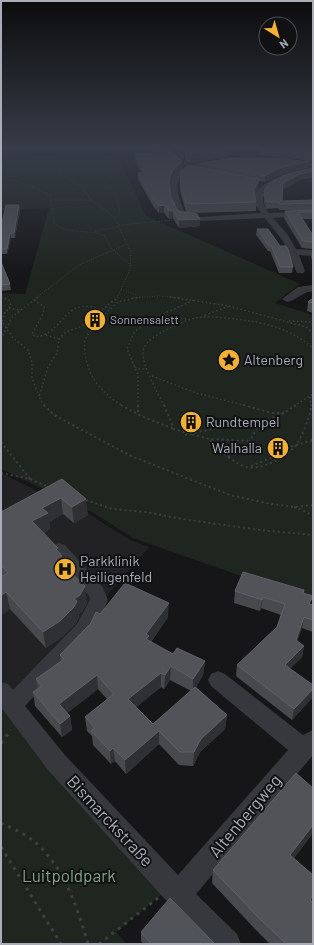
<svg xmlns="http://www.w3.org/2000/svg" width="314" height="945" font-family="Barlow,sans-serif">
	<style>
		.built { fill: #222225 }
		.green { fill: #1e261f }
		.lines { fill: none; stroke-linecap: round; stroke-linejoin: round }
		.path-far3 { stroke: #3d3f44; stroke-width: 1; stroke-dasharray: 1 1.5; stroke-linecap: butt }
		.path-far2 { stroke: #3d3f44; stroke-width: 1.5; stroke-dasharray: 1.5 2.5; stroke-linecap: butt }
		.path-far1 { stroke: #3d3f44; stroke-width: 2; stroke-dasharray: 2 3; stroke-linecap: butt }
		.path { stroke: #3d3f44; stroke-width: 3; stroke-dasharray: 3 5; stroke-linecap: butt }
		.minor { fill: #37383d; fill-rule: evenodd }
		.major { fill: #53555c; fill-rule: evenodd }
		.wall { fill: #47494d; fill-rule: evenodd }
		.shaded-wall { fill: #2f3033 }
		.building { fill: #525359; stroke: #5f6168 }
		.labels { text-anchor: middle; stroke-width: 4; stroke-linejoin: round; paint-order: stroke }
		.far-poi-label { font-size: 12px; fill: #a8adb8; stroke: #111113; text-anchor: start }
		.poi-label { font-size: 14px; fill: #a8adb8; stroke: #111113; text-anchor: start }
		.near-street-label { font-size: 17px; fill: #a8adb8; stroke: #111113 }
		.near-park-label { font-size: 17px; fill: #7fa381; stroke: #111113 }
	</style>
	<rect width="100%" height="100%" fill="#161618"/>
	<path class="built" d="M1,473L53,499L65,493L89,514L130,540L149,547L111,591L79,636L18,702L1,679Z"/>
	<g class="green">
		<path d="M1,146H270L307,149L181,157L170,153L118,157L146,216L300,284L275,303L313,315V597L289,593L133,538L92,512L1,469V293L25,294L49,208L1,210Z"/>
		<path d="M1,700L171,887L116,932L127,944H1Z"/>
	</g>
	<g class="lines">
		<g class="path-far3">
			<path d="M275,146L294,147"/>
			<path d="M90,150L110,152L116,156L136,153H151"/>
			<path d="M100,151C116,165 103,167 103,180C112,190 121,201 119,215L114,217"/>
			<path d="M80,155L106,157L114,156"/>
			<path d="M1,161L48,157L61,161L85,152L95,146"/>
			<path d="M61,161L59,172L63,176L81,186L91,200L107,211L115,219L131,252L130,270L117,298"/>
			<path d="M1,178L27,184L50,196L54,223C69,236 89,228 105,236L111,248L129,264"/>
			<path d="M50,200H91"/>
			<path d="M119,225L174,220"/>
			<path d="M95,231L119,227"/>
			<path d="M121,289L136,295"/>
			<path d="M1,297L3,298"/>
			<path d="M36,298L79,265L127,244"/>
			<path d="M132,298L159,296L181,298"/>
		</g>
		<g class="path-far2">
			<path d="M1,297L9,300L11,306L1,317"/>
			<path d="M170,297L229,306L203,316"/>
			<path d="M34,300L44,307L43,314L32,334L35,337C63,335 64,296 98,309L91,316"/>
			<path d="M229,306L306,327L313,333"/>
			<path d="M9,308L20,310"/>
			<path d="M5,312L2,322L13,338L28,350L32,362V378L39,396"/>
			<path d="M96,315L118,297"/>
			<path d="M161,315L186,319"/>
			<path d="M99,316L105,319L98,324L90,323L87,320L89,317Z"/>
			<path d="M102,317L118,302L140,297"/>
			<path d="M289,321L313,322"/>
			<path d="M99,324L100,325C97,327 92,329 90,332C84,338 84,345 85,353C88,377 102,394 123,406"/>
			<path d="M46,335L59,339"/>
			<path d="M1,339L13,316L38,297"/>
			<path d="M135,367L138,369H147"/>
			<path d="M152,376L196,393L247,406"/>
			<path d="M310,397L311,406"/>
			<path d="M44,406L39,397L48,367L57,353L59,339L66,332L90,323"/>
			<path d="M138,406V375L127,349L134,332L150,320L194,300"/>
			<path d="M164,406C158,393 142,366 143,352C145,341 155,336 164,331C173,326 184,321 195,318C205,316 215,317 225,318C258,321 287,326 313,348"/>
			<path d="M294,406L313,394"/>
		</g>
		<g class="path-far1">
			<path d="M44,405L54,415L131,456L230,495L266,503L294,507L313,505"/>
			<path d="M121,405L141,416L174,429V431"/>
			<path d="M138,405V415"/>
			<path d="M164,405L174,429L209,439L250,441"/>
			<path d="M243,405L272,413H284"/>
			<path d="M185,435L234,424H259L284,413L296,405"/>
			<path d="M210,440C221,451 232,463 247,467C262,470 287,457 296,445C302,437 311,415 311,405"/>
			<path d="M1,442L30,479"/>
			<path d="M228,457L250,441L259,424"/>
			<path d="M251,466L281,454L290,447L313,440"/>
			<path d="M1,473L30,479L49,487"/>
			<path d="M86,500L112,509L146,512L182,519L260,530L313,535"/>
			<path d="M294,507L313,515"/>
		</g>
		<g class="path">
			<path d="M1,743L11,730"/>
			<path d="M1,823C11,828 22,832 31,839C63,863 77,907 88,944"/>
			<path d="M1,847L61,944"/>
			<path d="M99,944L158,898"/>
		</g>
		<g class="minor">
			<path d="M289,159L313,163V167L287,162L286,161Z"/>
			<path d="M219,161L222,163L221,164C214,166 207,166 199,167C169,173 176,192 185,213L201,217L261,213C258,209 253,202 254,196C257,186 281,173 291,174V178C274,185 252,192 269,213L313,211V215L273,218L288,235L296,249L313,250V256L299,255L305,271L303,273H297L283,241L265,218L201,221L178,217C154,175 181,163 219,161Z"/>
			<path d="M313,285V291C302,292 297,300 287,302L282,299L298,287Z"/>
			<path d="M59,543L65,545L103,588L108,600L91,636L25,706L64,754L178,875L288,750L211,686L208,680L211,674L218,671L225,674L303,735L313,730V755L196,894L237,934L241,944H208L162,896L48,770L1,707V682L8,684L13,690L77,624L90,600L89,596L50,549L53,545Z"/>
		</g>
		<path class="major" d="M306,146H313V148H307Z"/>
	</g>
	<g class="wall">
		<path d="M294,146H301L296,147L313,146V163L299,159L260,155V150L294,147Z"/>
		<path d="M231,147L230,156L190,163L185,159V150Z"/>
		<path d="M158,150L171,154L182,168L173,177L170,183V187L171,197L178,211L189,213L186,212L180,191V182L200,168V163L308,162L307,168L279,175L265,182L259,181L258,188L255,195L256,202V211L194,213L200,219V226L179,228L173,218L169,219L164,213H159L153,206L138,179V173L141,172L135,160V154L158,153Z"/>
		<path d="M313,168V177L300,180L283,189L282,201L313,203V210H279L278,208L266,209L264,202L265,189Z"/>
		<path d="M19,205L20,210L15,238H11L7,254H1V228Z"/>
		<path d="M313,210V219H303L312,234H313V249L302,248L284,218L285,211Z"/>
		<path d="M257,229L280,246L293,267L292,273H279L270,251H268L256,235Z"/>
		<path d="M312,250H313V264L311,257Z"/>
		<path d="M1,262L10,284L11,290L1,291Z"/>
		<path d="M313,298V313L307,311L308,302Z"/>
		<path d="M62,479L88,515L74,523L63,514L49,522L50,529L44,533L59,552L62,556L64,566L87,603L82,612L78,614L79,617L76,623L62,637L46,648L10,609L1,615V512Z"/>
		<path d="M235,591L303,593L311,604L313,605V632L302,628L297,641L304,646L302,657L290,668L312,698L292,720L236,676L237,665L277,627L281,615L261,608L260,611L234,603Z"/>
		<path d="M100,614L168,617L151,642L173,654L205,661L203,675L196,687L227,715L225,729L200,752L193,766L179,765L159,744L126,774L115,761L111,764L93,745L92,736L87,731L85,717L107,699L98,689L67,713L70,716L72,730L62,737L35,706L33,692L38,688L36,679L61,661L60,655ZM170,680L191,691L153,724L136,707L161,687L164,689Z"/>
		<path d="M313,788V833L294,858L312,902L313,944H270L254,928L212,883L213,870Z"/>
		<path d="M141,932L215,944H144L141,941Z"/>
	</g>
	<g class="shaded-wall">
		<path d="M295,146H301L294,148Z"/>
		<path d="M231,147L230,156L190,163L191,154Z"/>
		<path d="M182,161V168L173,177L170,183L169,190L170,176L173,170Z"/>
		<path d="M308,162L307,168L279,175L265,182V176L279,168Z"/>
		<path d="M313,171V177L300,180L283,190V183L300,174Z"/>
		<path d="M259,179L258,188L253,199L254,190Z"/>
		<path d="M19,205L20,210L15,238L14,233Z"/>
		<path d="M164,205V213H159V206Z"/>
		<path d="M169,211H173V218L169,219Z"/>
		<path d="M200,219V226L179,228V220Z"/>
		<path d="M10,233L11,238L7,254V249Z"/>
		<path d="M61,498L63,514L49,522L50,529L35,538L32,521L42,508Z"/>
		<path d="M86,499L88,515L74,523L72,507Z"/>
		<path d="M58,548L60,557L62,556L65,572L56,559V549Z"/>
		<path d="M85,586L87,603L82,612L78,614L79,617L76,623L62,637L46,648L43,632Z"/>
		<path d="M6,592L10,609L1,615V596Z"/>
		<path d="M263,597L261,608L260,611L262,600Z"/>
		<path d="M169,603L168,617L149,644L147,654L146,634Z"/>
		<path d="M304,617L302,628L293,651L296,640Z"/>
		<path d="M304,646L302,657L283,676L285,665Z"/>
		<path d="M205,661L203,675L193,692V679Z"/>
		<path d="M171,666L170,680L164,689L165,675Z"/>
		<path d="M161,673V687L129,713L128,699Z"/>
		<path d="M97,675L98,689L61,718L59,704Z"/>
		<path d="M313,689V694L312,698L292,720L294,709Z"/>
		<path d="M227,715L225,729L200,752L193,766L194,752L201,739Z"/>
		<path d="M70,716L72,730L62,737L60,724Z"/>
		<path d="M159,731V744L126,774L125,760Z"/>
		<path d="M113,748L115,761L111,764L110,751Z"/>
		<path d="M313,825V833L286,868L290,855Z"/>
		<path d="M313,895V900L305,912L310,900Z"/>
	</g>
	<g class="building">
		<path d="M313,146V157L300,154L260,150Z"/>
		<path d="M231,147L191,154L185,150L214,148Z"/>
		<path d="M168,149L171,154H174L182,161L173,170L170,176L169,183L171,197L178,211L197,214L200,219L179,220L173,211H169L164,205L159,206L153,199L138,173L144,172L135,154L159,153L158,150Z"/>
		<path d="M237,158L285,159L308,162L279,168L265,176L200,163Z"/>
		<path d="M188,165L259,179L254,190L256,202L192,204L186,203L180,182L181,172Z"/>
		<path d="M313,168V171L300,174L283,183L282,201L313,200V203L280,204L279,202H267L264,196L265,189L270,183L287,174Z"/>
		<path d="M6,205H19L14,233H10L7,249H1V228Z"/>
		<path d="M313,210V212H298L312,234H313V242L303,241L285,211Z"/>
		<path d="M257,229H268L280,246H286L288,249L293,267H280L271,245H268Z"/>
		<path d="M1,262L10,284L1,285Z"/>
		<path d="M313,298V303L308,302Z"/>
		<path d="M62,479L86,499L72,507L61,498L42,508L48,513L32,521L58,548L56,549L62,556L56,559L85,586L80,595L74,599L77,601L74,607L60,621L43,632L6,592L1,596V577L8,573L1,565V512Z"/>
		<path d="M243,572L304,590L303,593L313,596L309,604L313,605V620L304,617L296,640L304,646L285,665L313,685V689L294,709L237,665L277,627L285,604L263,597L262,600L235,591Z"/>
		<path d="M125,583L169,603L146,634L149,636L146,639L173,654L177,648L205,661L193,679L171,666L165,675L161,673L128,699L153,724L195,687L227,715L201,739L194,752H180L159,731L125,760L113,748L110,751L91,731L95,728L85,717L114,694L97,675L59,704L70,716L60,724L33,692L42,686L36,679L64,659L60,655L91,623L96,612L100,614Z"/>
		<path d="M296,773L313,788V825L290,855L313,875V895L310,900L313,903V944H286L257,916L213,870Z"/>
		<path d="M170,898L215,944H151L141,932Z"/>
	</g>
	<linearGradient id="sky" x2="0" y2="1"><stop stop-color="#0c0c0d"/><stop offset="0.53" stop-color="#363c48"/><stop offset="1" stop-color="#363c48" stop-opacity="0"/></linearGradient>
	<rect width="314" height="278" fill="url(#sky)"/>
	<defs>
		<g id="building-disc" transform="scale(1.15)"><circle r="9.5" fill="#f2b134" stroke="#111113"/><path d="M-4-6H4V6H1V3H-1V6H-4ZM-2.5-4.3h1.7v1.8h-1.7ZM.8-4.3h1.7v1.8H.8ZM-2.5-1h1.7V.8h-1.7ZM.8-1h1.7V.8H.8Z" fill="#111"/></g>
		<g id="sight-disc" transform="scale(1.15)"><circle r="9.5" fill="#f2b134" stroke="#111113"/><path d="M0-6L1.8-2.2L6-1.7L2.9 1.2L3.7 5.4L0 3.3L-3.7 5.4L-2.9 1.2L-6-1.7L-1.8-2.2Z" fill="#111"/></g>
		<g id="hospital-disc" transform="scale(1.15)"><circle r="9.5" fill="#f2b134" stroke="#111113"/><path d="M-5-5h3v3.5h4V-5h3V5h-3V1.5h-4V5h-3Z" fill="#111"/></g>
	</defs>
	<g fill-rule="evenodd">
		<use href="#building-disc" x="95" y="320"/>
		<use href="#sight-disc" x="229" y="360"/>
		<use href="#building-disc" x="191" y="422"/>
		<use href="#building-disc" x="278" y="448"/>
		<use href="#hospital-disc" x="65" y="569"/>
	</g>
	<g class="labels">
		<g class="far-poi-label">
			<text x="110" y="324">Sonnensalett</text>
		</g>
		<g class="poi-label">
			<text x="244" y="365">Altenberg</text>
			<text x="206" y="427">Rundtempel</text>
			<text x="262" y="453" text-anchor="end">Walhalla</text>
			<text x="80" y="566">Parkklinik<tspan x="80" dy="16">Heiligenfeld</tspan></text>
		</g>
		<g class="near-street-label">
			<text transform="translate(245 816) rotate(-50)" y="6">Altenbergweg</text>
			<text transform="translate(110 821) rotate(47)" y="6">Bismarckstraße</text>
		</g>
		<g class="near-park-label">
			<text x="69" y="882">Luitpoldpark</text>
		</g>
	</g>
	<rect width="314" height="945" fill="none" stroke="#a8adb8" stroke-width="4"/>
	<g transform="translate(278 36) rotate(143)"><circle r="19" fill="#111113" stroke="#4d4f55"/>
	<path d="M0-3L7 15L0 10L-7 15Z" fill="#f2b134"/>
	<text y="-6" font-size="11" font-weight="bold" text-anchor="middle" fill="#a8adb8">N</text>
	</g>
</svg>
